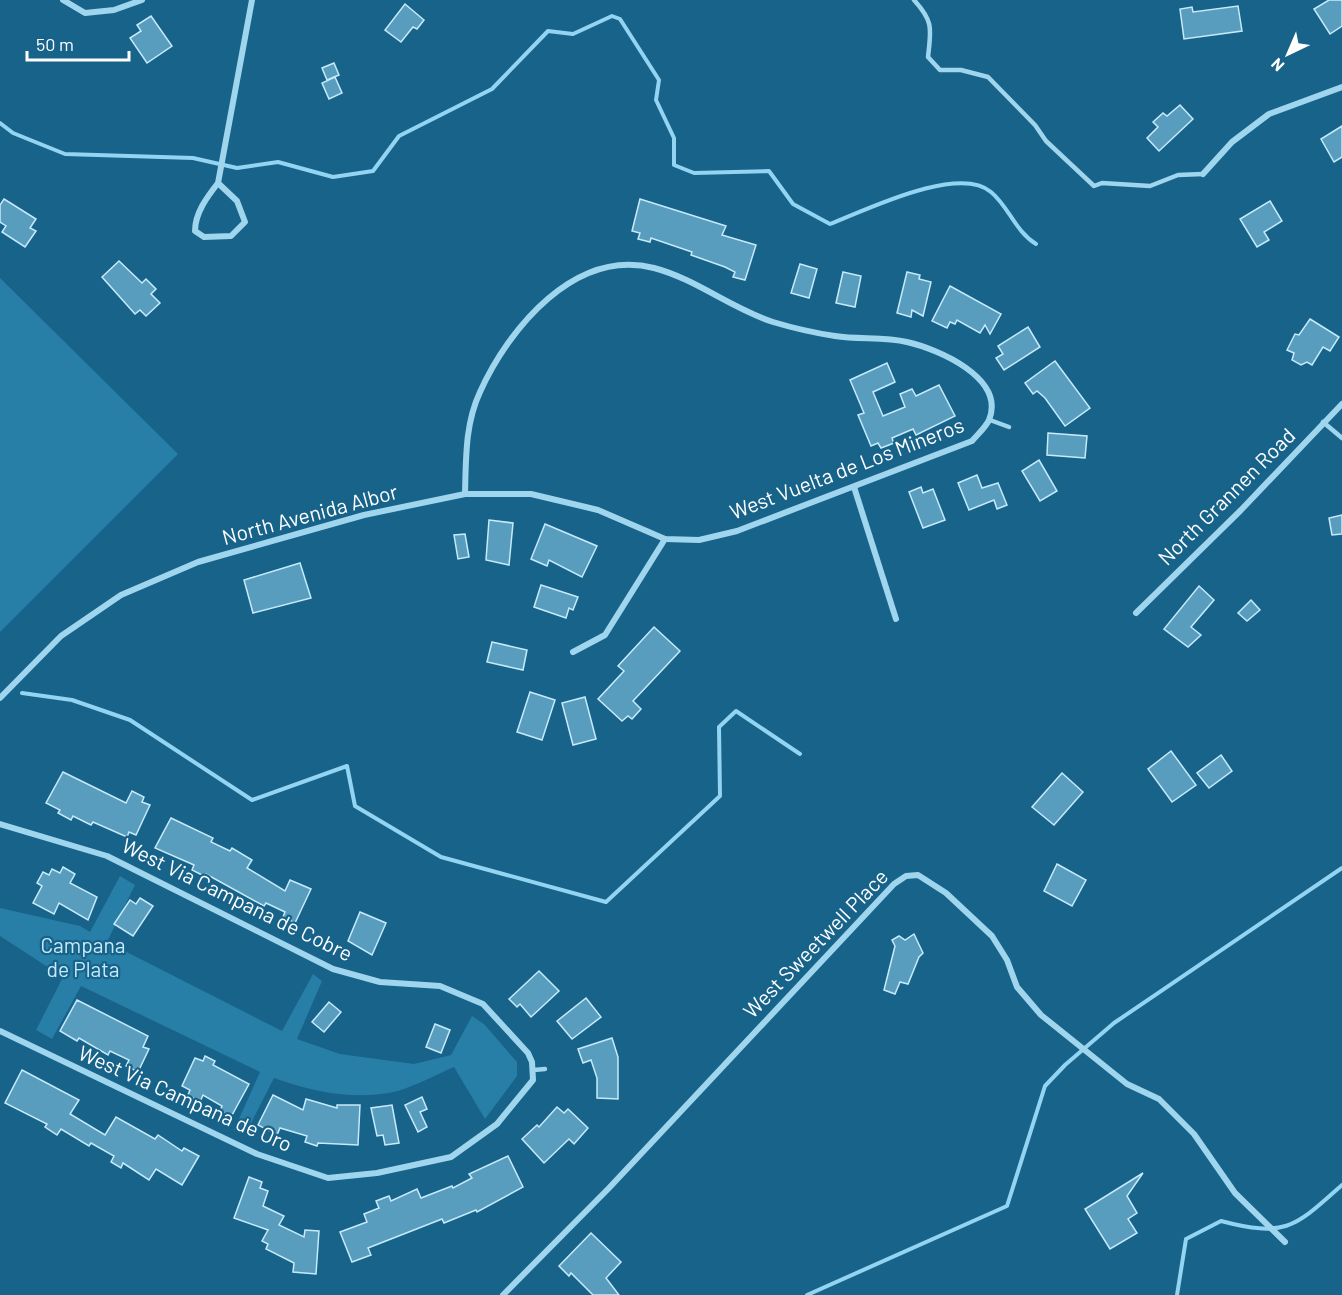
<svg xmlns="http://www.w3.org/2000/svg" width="1342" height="1295" font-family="Barlow,sans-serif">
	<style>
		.green { fill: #277ea7 }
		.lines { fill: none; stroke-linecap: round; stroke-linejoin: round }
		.stream { stroke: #92d4f1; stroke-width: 4 }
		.building { fill: #599dbe; stroke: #c6eafa; stroke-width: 1.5 }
		.service { stroke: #a0d5ee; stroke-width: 4.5 }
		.minor { stroke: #a0d5ee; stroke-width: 6 }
		.labels { text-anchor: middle; stroke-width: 4.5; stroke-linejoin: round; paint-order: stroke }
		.street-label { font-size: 21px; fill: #fff; stroke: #17638a }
		.park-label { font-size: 21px; fill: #c6eafa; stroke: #17638a }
	</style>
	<rect width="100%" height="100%" fill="#17638a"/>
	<g class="green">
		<path d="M0,278L178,454L0,632Z"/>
		<path d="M120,876L135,885L107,942L282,1031L313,974L322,981L297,1039L340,1054L414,1064L451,1055L472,1016L484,1024L517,1062V1076L485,1119L454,1067C436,1075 417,1085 398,1091C357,1101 312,1092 274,1078L246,1133L234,1130L260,1072L81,986L52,1039L36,1030L63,977L0,936V908L80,926L90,932Z"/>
	</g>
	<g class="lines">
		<g class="stream">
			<path d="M0,123L13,133L65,154L193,158L237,168L278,162L333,177L373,171L399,136L492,89L548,31L573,34L612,16L620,19L659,80L656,100L674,138V165L694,173L769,171L793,204L830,224C866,210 959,164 991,192C1009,207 1015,231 1036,244"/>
			<path d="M22,693L72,700L130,720L252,800L347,766L355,806L441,857L606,902L720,796L719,727L736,711L800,754"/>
			<path d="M807,1295L1007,1206L1045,1086L1065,1065L1114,1023L1342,868"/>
			<path d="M1177,1295L1186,1239L1221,1221C1286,1238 1295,1227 1342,1185"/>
		</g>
	</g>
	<g class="building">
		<path d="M1329,0H1342V26L1330,34L1314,9Z"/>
		<path d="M405,4L424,20L417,29L413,27L401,42L385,30Z"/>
		<path d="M1238,6L1242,31L1184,39L1180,9L1192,7L1193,12Z"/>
		<path d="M151,16L172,46L147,63L130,38L141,31L137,25Z"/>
		<path d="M334,63L339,75L327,80L322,68Z"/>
		<path d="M335,77L342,93L329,99L322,83Z"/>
		<path d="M1180,105L1193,119L1159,151L1147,138L1158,127L1153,122L1163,113L1167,116Z"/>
		<path d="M1342,126V157L1334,162L1321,139Z"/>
		<path d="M4,199L36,219L30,228L36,231L25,247L2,232L6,226L0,222V205Z"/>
		<path d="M640,199L726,226L722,235L756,245L745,280L733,277L735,272L725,267L691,255L692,252L651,238L650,242L638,239L640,233L632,231Z"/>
		<path d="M1270,201L1282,221L1264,232L1269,240L1257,247L1240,219Z"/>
		<path d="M119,261L142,283L146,279L156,289L151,294L160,303L146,316L140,310L135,314L102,277Z"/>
		<path d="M800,264L817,269L809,298L791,293Z"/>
		<path d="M843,272L861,276L855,307L836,303Z"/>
		<path d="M907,272L920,275L919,279L931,282L923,316L912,310L911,317L897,313Z"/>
		<path d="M950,286L1001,314L990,334L985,325L980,333L957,320L955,324L950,322L947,328L932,321Z"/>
		<path d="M1310,319L1339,337L1330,351L1323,347L1312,365L1307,362L1301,365L1292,360L1294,353L1287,350L1295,334L1299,335Z"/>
		<path d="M1028,327L1040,347L1004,370L996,358L1003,354L998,346Z"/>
		<path d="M1055,361L1090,408L1065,426L1045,398L1037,391L1033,394L1025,383Z"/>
		<path d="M887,363L895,382L873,392L883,416L905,407L900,394L912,389L916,396L939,385L955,416L916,435L913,429L892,438L894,443L881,448L878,443L871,446L858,415L864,413L850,380Z"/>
		<path d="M1048,433L1087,436L1085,458L1047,455Z"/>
		<path d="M1039,460L1057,491L1040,501L1022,471Z"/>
		<path d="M977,475L982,488L998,483L1007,505L997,509L994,500L969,510L958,483Z"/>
		<path d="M921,487L923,493L933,489L945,520L923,528L909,492Z"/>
		<path d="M1342,515V534L1332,535L1329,518Z"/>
		<path d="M489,520L513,523L509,565L486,560Z"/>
		<path d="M545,524L597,546L582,577L549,560L547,566L531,559Z"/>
		<path d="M465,534L469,557L458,559L454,535Z"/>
		<path d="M300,563L311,598L253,613L244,580Z"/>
		<path d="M541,585L578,597L573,610L569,608L566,618L534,607Z"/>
		<path d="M1199,586L1214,600L1191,627L1201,635L1188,647L1164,629Z"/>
		<path d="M1251,600L1260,610L1247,621L1238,613Z"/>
		<path d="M654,627L680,651L633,701L641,709L632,719L628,716L622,721L598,699L624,671L618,666Z"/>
		<path d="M492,642L527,650L523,670L487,662Z"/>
		<path d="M530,692L555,700L542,740L517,732Z"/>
		<path d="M585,697L596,739L573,745L562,703Z"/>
		<path d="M1171,751L1196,785L1172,802L1148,769Z"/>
		<path d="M1221,755L1232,771L1209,788L1197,773Z"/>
		<path d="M63,772L126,803L132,791L144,797L142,802L150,805L136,835L129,832L127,837L93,822L91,825L73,816L71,820L58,813L60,810L46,803Z"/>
		<path d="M1062,773L1083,792L1054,825L1032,807Z"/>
		<path d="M171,818L213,838L211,842L230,851L232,848L252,860L247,868L285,891L290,880L311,889L295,923L283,917L285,912L266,903L264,906L206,874L204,876L192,870L194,865L155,848Z"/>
		<path d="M1057,864L1086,880L1072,906L1044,891Z"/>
		<path d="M63,867L75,874L70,883L97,897L88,920L59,903L54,914L33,903L42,886L37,883L43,872L49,875L52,869L60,873Z"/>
		<path d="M140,898L153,906L133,936L114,924L130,900L136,904Z"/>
		<path d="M360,912L386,923L372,955L348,941Z"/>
		<path d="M914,934L923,953L919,957L908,984L900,982L895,994L884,990L895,946L892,940L899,936L905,940Z"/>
		<path d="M539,971L559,991L531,1017L520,1004L517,1007L509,999Z"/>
		<path d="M586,998L601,1017L572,1039L557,1021Z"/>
		<path d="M77,1000L148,1036L143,1047L149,1049L138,1072L126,1066L129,1060L110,1051L108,1055L79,1038L77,1041L60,1031Z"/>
		<path d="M329,1002L341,1012L324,1032L312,1022Z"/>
		<path d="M435,1024L450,1030L441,1053L426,1047Z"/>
		<path d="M612,1038L618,1057V1099L597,1098V1078L591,1060L583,1063L578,1049Z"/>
		<path d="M205,1056L215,1061L213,1065L249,1084L231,1117L220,1111L222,1106L203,1095L200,1102L188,1095L190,1090L182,1086L195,1058L203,1061Z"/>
		<path d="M22,1070L79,1100L70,1114L105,1135L116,1117L155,1139L158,1135L182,1151L184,1148L199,1156L182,1185L156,1169L149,1180L123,1163L121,1168L111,1162L114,1156L91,1143L89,1146L61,1129L57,1135L45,1127L47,1124L5,1103Z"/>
		<path d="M273,1095L303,1110L306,1099L337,1108V1105H360L358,1145L318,1143L317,1146L305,1142L307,1136L280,1128L277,1135L258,1125Z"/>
		<path d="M422,1097L427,1109L420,1112L427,1127L418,1132L405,1105Z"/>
		<path d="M392,1105L399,1143L385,1145L383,1135L377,1136L371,1108Z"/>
		<path d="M557,1107L564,1113L568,1109L588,1128L574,1144L569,1139L544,1163L522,1139L537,1125L539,1127Z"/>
		<path d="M508,1156L523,1187L477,1212L476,1210L444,1223L442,1219L368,1248L371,1255L352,1262L340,1232L367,1222L364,1214L379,1208L376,1201L389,1196L391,1201L417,1189L421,1198L452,1186L453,1188L472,1178L469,1174Z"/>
		<path d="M1143,1173L1127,1196L1137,1213L1128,1219L1137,1233L1110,1249L1085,1209Z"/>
		<path d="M249,1177L262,1182L260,1188L268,1191L263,1206L284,1216L279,1225L304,1237L305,1230L319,1231L316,1274L293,1272L294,1263L266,1249L268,1244L262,1241L268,1230L234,1218Z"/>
		<path d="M591,1233L621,1262L606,1278L619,1295H593L571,1273L569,1276L559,1266Z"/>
	</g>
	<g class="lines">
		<g class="service">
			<path d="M914,0C934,22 931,29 928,57L940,70H961L988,77L1035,125L1046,141L1094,186L1102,183L1150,186L1178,175L1203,174"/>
			<path d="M990,420L1009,427"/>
			<path d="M1323,422L1342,438"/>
			<path d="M534,1070L545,1069"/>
		</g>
		<g class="minor">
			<path d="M63,0L85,13L114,10L142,0"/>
			<path d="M1203,174L1232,142L1269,114L1342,87"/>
			<path d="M218,183L237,201L245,222L231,236L204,237L195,231C195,213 207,197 218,183L252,0"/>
			<path d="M854,487L896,619"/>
			<path d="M1136,613L1241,510L1342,404"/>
			<path d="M573,652L605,635L665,539"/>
			<path d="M0,698L61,636L121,595L198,562L364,515L465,494H531L598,510L665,539L699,540L737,531L972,441C977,435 986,427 989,420C1006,378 938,349 907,342C884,336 859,340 835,336C815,333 793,328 773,322C732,309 696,279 654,268C575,248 509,328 480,392C465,424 466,459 465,494"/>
			<path d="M0,824L107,856L333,969L380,982L440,986L483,1004L528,1053L532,1062L533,1080L497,1124L451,1157L377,1173L328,1178L257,1154L0,1031"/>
			<path d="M503,1295L609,1188L894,884L906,876L918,875L946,893L992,936L1007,960L1017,987L1041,1015L1127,1084L1159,1099L1194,1134L1235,1193L1285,1242"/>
		</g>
	</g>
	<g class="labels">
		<g class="street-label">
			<text transform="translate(847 469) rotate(-21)" y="7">West Vuelta de Los Mineros</text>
			<text transform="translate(1227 497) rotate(-45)" y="7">North Grannen Road</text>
			<text transform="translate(310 515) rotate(-15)" y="7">North Avenida Albor</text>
			<text transform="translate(237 900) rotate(26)" y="7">West Via Campana de Cobre</text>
			<text transform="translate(816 944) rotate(-46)" y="7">West Sweetwell Place</text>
			<text transform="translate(185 1099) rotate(24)" y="7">West Via Campana de Oro</text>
		</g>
		<g class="park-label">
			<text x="83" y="953">Campana<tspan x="83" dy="24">de Plata</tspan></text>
		</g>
	</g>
	<g transform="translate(1288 54) rotate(224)" stroke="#17638a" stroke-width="4.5" paint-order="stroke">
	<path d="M0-4.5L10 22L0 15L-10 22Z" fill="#ffffff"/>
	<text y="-9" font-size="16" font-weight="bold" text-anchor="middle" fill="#ffffff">N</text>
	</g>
	<path d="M27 51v9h102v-9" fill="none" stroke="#ffffff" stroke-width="3"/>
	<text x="36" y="51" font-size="18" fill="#ffffff" stroke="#17638a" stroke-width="4.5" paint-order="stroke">50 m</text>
</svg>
